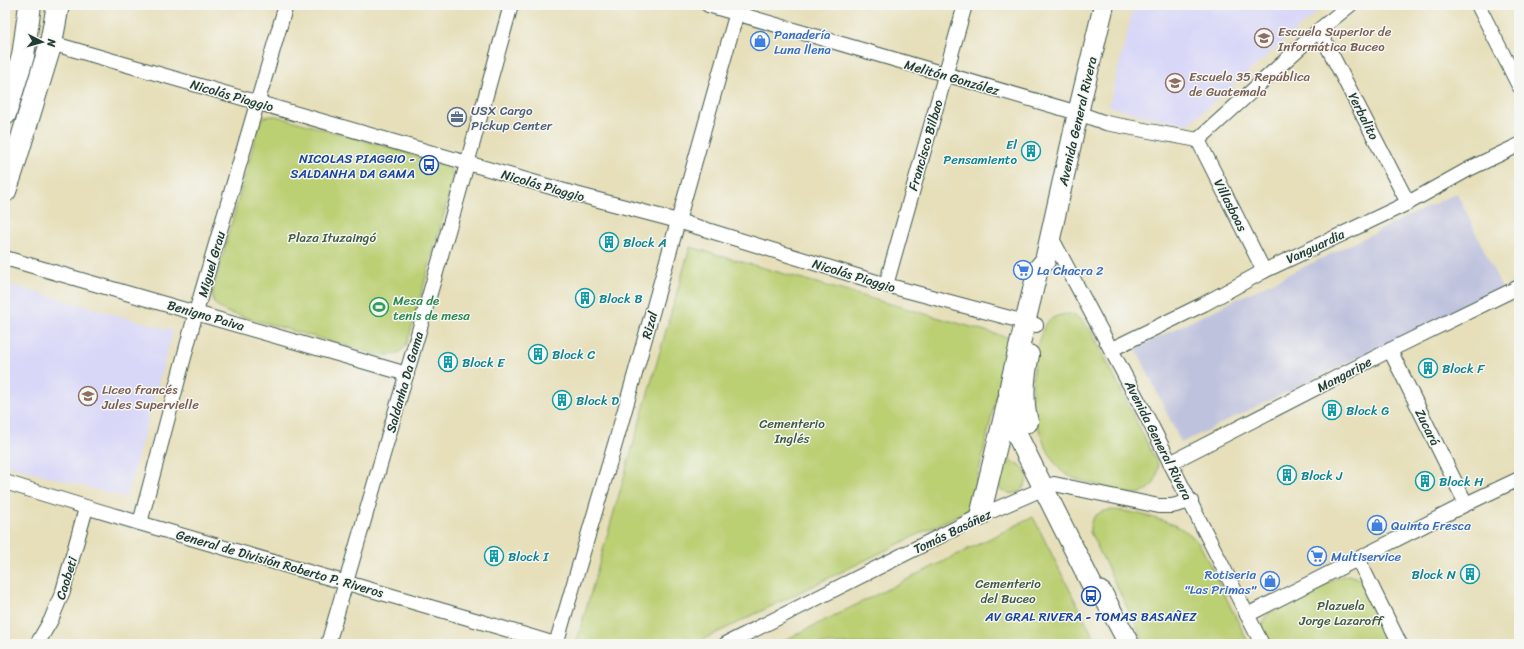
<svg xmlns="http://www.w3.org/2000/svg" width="1524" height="649" font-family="Sriracha,sans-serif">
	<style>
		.built { fill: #d8d7f8 }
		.industrial { fill: #bfc2dd }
		.green { fill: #bbcf73; stroke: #6d8654 }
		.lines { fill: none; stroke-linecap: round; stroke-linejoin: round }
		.street-casing { stroke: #3d5548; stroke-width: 16 }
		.secondary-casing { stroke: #3d5548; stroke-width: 22 }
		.primary-casing { stroke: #3d5548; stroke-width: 24 }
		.street { stroke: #fff; stroke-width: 14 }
		.secondary { stroke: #fff; stroke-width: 20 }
		.primary { stroke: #fff; stroke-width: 22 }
		.labels { text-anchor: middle; stroke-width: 3; stroke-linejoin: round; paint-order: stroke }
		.education-label { font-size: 13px; fill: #785e54; stroke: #f6f6f2; text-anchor: start }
		.shop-label { font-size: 13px; fill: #366cbe; stroke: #f6f6f2; text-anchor: start }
		.street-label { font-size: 13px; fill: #1f3d34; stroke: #f6f6f2 }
		.service-label { font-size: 13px; fill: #4e5e75; stroke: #f6f6f2; text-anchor: start }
		.culture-label { font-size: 13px; fill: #0d838f; stroke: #f6f6f2; text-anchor: start }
		.transit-label { font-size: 13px; fill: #164399; stroke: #f6f6f2; text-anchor: end }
		.park-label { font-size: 13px; fill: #3e5a41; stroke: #f6f6f2 }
		.leisure-label { font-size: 13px; fill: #27864d; stroke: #f6f6f2; text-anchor: start }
	</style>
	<rect width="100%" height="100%" fill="#f6f6f2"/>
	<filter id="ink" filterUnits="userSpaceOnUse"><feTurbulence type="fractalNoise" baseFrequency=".025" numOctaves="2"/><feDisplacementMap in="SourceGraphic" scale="8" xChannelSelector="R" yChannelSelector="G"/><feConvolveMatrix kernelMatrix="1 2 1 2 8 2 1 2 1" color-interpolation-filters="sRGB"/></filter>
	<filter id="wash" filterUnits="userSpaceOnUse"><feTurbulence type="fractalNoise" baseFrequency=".012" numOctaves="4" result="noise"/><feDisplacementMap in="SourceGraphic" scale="16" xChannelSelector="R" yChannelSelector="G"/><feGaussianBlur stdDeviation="0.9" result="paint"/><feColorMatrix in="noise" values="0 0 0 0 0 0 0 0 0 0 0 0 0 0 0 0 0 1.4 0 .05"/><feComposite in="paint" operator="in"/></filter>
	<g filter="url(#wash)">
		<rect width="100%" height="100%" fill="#e6dfba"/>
		<g class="built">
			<path d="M1134,5H1325L1189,124L1136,114L1109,106Z"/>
			<path d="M8,284L173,331L126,498L5,464V294Z"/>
		</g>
		<path class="industrial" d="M1457,193L1502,288L1181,443L1136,348Z"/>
		<g class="green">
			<path d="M271,116H276L433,160C447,165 455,169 452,185L408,341C400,357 391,356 375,354L227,312C215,306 212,304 213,290L252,150L259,122L265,117Z"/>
			<path d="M690,247L1010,338L970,509L694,644H576Z"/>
			<path d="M1070,314C1083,318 1088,327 1095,338L1158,465C1158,480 1151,494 1134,494C1124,494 1108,488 1098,485C1087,482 1073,479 1064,473C1049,462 1033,419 1032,401C1031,388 1034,359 1037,347C1043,326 1046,315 1070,314Z"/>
			<path d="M1011,462C1040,467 1024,503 1004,491C1001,490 998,488 998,484C997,479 1000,471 1002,466Z"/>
			<path d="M1109,510C1131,510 1174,521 1191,535C1194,538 1197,542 1200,545L1249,644H1145L1090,532C1089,518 1097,512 1109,510Z"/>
			<path d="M1033,517L1097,644H777Z"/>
			<path d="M1348,575L1355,577L1361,581L1392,644H1268C1262,632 1259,624 1269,613L1340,577Z"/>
		</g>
	</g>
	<g filter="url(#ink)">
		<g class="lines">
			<g class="street-casing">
				<g id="street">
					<path d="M708,5L1078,113L1106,123L1198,140"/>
					<path d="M1478,5L1519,86"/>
					<path d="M1319,30L1408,203"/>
					<path d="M51,43L568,192L678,221L886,285L1036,325"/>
					<path d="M1198,140L1319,30L1350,5"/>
					<path d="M1198,140L1264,271"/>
					<path d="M1051,237L1148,419L1262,644"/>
					<path d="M5,258L407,374"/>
					<path d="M886,285L965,5"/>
					<path d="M1112,349L1204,304L1264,271L1408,203L1469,169L1519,145"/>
					<path d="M1390,350L1466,504"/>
					<path d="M1170,463L1390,350L1519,287"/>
					<path d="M5,482C187,540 372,588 555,644"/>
					<path d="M140,523L196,312L286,5"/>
					<path d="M1358,559L1400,644"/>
					<path d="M1247,615L1466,504L1519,479"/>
					<path d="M37,644L51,620L63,591L86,508"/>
					<path d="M328,644L455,207L511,5"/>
					<path d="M556,644L618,434L739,5"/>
					<path d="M726,644L980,516L1054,484L1159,506H1172L1191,501"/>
				</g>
			</g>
			<g class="secondary-casing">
				<g id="secondary">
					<path d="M1104,5L1078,113L1045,261L1038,269L1011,381L1009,392L1013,418L1019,439L1093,587L1102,593L1129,644"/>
					<path d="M1028,422C1022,400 1024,378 1029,355"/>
					<path d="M980,516L1008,400"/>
				</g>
			</g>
			<g class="primary-casing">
				<g id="primary">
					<path d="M5,114L23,56L30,5"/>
					<path d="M5,191L12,171L51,43L58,5"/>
				</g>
			</g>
			<use href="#street" class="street"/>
			<use href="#secondary" class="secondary"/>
			<use href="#primary" class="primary"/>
		</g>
	</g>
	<defs>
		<g id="school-ring" transform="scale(1)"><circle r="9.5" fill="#f6f6f2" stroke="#8d6e63" stroke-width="1.5"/><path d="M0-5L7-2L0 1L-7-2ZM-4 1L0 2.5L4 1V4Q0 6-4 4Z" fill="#8d6e63"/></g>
		<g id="shop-ring" transform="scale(1)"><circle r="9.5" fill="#f6f6f2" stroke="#3f7fe0" stroke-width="1.5"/><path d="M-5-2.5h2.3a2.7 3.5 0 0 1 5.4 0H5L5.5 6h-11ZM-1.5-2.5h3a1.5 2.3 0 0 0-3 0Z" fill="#3f7fe0"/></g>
		<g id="office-ring" transform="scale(1)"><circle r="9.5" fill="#f6f6f2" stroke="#5c6f8a" stroke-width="1.5"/><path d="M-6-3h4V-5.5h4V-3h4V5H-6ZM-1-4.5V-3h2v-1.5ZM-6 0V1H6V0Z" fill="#5c6f8a"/></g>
		<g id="building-ring" transform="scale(1)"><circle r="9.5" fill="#f6f6f2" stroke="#0f9aa8" stroke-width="1.5"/><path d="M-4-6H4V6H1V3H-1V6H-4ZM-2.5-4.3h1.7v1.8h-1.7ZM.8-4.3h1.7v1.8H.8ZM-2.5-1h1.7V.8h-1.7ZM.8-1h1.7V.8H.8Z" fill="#0f9aa8"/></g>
		<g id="bus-ring" transform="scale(1)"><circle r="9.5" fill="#f6f6f2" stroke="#1a4fb4" stroke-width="1.5"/><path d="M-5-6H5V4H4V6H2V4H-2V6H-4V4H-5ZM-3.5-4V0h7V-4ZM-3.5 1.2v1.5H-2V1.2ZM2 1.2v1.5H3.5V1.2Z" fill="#1a4fb4"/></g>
		<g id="supermarket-ring" transform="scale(1)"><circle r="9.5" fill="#f6f6f2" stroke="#3f7fe0" stroke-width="1.5"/><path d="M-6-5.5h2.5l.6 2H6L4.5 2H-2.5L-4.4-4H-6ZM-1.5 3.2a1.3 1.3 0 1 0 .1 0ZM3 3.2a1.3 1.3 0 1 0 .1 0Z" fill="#3f7fe0"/></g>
		<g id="stadium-ring" transform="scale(1)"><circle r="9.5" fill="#f6f6f2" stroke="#2e9e5b" stroke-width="1.5"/><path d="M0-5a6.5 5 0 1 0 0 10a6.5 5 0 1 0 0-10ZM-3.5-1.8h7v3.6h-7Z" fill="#2e9e5b"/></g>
	</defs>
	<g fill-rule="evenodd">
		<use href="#school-ring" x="1264" y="38"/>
		<use href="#shop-ring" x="760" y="41"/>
		<use href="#school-ring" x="1175" y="83"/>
		<use href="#office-ring" x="457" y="117"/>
		<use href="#building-ring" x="1031" y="151"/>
		<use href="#bus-ring" x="429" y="165"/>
		<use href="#building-ring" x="609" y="242"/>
		<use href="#supermarket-ring" x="1023" y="270"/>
		<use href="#building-ring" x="585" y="298"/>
		<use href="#stadium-ring" x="379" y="307"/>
		<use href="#building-ring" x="538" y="354"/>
		<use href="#building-ring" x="448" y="362"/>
		<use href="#building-ring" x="1428" y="368"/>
		<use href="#school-ring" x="88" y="396"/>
		<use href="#building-ring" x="562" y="400"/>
		<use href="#building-ring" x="1332" y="410"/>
		<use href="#building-ring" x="1287" y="475"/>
		<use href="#building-ring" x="1425" y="481"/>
		<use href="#shop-ring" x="1377" y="525"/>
		<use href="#building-ring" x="494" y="556"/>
		<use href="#supermarket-ring" x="1317" y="556"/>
		<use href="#building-ring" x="1470" y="574"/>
		<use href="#shop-ring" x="1270" y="581"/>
		<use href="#bus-ring" x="1091" y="596"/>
	</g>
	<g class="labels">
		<g class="education-label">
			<text x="1278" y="36">Escuela Superior de<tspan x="1278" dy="15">Informática Buceo</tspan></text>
			<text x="1189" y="81">Escuela 35 República<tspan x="1189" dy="15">de Guatemala</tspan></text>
			<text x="102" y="394">Liceo francés<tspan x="102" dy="15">Jules Supervielle</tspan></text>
		</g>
		<g class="shop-label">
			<text x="774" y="39">Panadería<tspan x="774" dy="15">Luna llena</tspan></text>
			<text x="1037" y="275">La Chacra 2</text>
			<text x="1391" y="530">Quinta Fresca</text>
			<text x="1331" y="561">Multiservice</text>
			<text x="1256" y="579" text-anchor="end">Rotiseria<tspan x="1256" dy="15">"Las Primas"</tspan></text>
		</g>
		<g class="street-label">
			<text transform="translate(952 77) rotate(16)" y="5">Melitón González</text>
			<text transform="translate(232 95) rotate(16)" y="5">Nicolás Piaggio</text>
			<text transform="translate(1364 116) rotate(63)" y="5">Yerbalito</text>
			<text transform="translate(1077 121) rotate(-77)" y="5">Avenida General Rivera</text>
			<text transform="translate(925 145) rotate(-74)" y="5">Francisco Bilbao</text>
			<text transform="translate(543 185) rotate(16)" y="5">Nicolás Piaggio</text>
			<text transform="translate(1231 205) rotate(63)" y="5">Villasboas</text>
			<text transform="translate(1315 246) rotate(-25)" y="5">Vanguardia</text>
			<text transform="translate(211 264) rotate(-74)" y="5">Miguel Grau</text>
			<text transform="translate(854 275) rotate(17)" y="5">Nicolás Piaggio</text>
			<text transform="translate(206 315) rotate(16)" y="5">Benigno Paiva</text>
			<text transform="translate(649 325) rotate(-75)" y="5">Rizal</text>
			<text transform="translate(1344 374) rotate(-28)" y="5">Mangaripe</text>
			<text transform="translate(404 382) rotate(-74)" y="5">Saldanha Da Gama</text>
			<text transform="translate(1428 427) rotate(64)" y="5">Zucará</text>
			<text transform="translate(1159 440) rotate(63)" y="5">Avenida General Rivera</text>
			<text transform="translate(952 531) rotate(-26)" y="5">Tomás Basáñez</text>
			<text transform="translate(280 563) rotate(16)" y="5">General de División Roberto P. Riveros</text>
			<text transform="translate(66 578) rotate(-73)" y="5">Caobeti</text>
		</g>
		<g class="service-label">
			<text x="471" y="115">USX Cargo<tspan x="471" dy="15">Pickup Center</tspan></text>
		</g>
		<g class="culture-label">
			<text x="1017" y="149" text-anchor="end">El<tspan x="1017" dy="15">Pensamiento</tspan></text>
			<text x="623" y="247">Block A</text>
			<text x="599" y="303">Block B</text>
			<text x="552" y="359">Block C</text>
			<text x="462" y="367">Block E</text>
			<text x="1442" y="373">Block F</text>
			<text x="576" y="405">Block D</text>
			<text x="1346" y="415">Block G</text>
			<text x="1301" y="480">Block J</text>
			<text x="1439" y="486">Block H</text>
			<text x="508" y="561">Block I</text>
			<text x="1456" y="579" text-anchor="end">Block N</text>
		</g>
		<g class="transit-label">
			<text x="415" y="163">NICOLAS PIAGGIO -<tspan x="415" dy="15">SALDANHA DA GAMA</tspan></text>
			<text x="1091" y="621" text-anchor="middle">AV GRAL RIVERA - TOMAS BASAÑEZ</text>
		</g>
		<g class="park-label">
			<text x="332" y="242">Plaza Ituzaingó</text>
			<text x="792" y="428">Cementerio<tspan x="792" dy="15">Inglés</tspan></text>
			<text x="1008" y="588">Cementerio<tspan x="1008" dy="15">del Buceo</tspan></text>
			<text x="1341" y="610">Plazuela<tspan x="1341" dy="15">Jorge Lazaroff</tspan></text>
		</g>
		<g class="leisure-label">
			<text x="393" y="305">Mesa de<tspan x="393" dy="15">tenis de mesa</tspan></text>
		</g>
	</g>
	<rect width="1524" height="649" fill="none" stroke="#f6f6f2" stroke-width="20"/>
	<g transform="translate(42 42) rotate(96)" stroke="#f6f6f2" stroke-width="3" paint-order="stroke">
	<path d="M0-3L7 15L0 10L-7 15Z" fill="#1f3d34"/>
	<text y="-6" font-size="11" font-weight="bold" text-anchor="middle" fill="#1f3d34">N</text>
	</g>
</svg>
